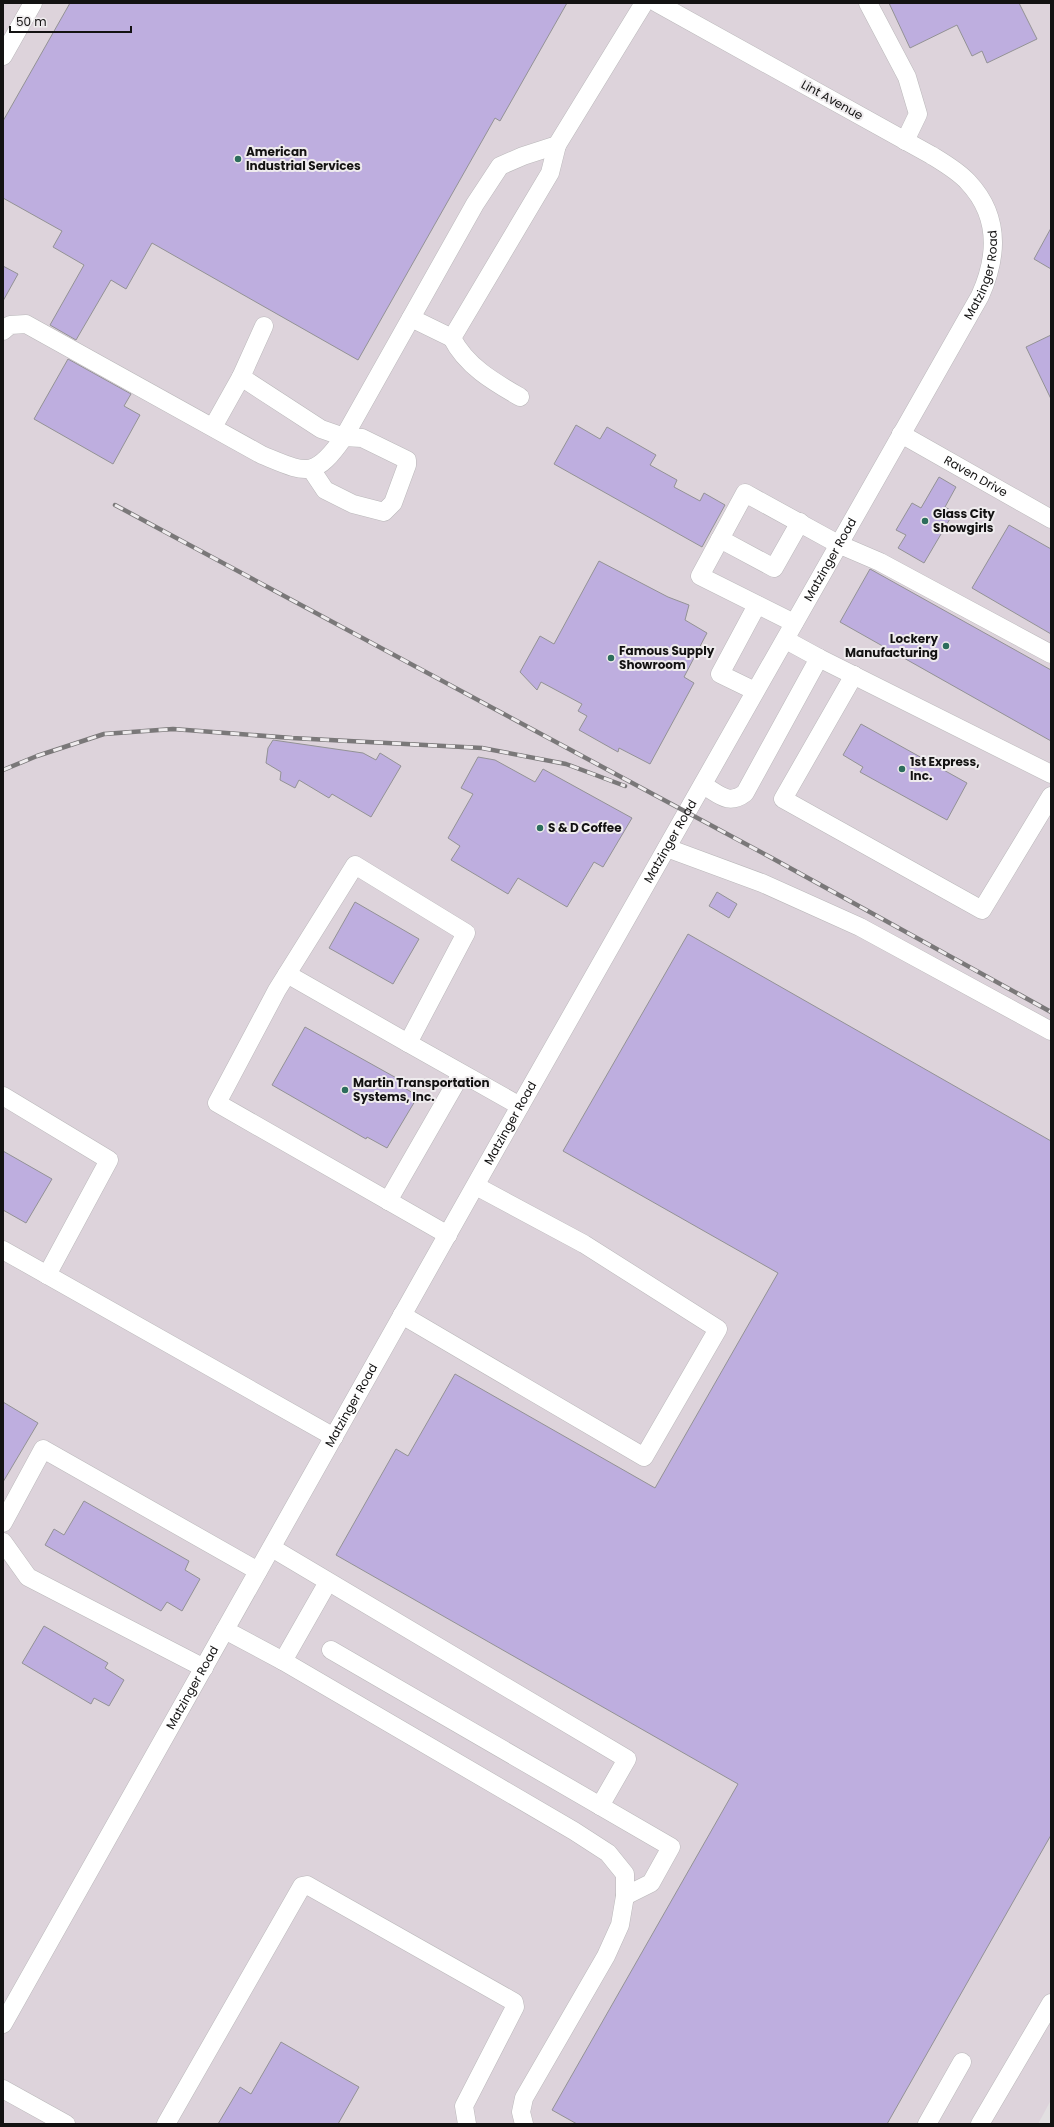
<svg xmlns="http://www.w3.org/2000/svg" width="1054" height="2127" font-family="Poppins,sans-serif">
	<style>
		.built { fill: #ddd3db }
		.building { fill: #beaedf; stroke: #939295 }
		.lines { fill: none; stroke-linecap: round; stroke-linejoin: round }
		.minor-casing { stroke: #bab8ba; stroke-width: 19 }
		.minor { stroke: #fff; stroke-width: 18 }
		.rail-casing { stroke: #7a7879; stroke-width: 4.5 }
		.rail { stroke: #efecee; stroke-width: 3; stroke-dasharray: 9; stroke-linecap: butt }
		.poi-dot { fill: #2d6d5c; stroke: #efecee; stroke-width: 1.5 }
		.labels { text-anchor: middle; stroke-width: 4; stroke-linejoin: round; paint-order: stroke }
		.street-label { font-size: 12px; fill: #131212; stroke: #efecee }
		.poi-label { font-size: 12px; font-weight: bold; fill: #131212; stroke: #efecee; text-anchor: start }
	</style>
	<rect width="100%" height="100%" fill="#e2dfe1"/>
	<path class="built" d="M3,3H1051V2100L1038,2124H3Z"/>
	<g class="building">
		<path d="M70,3H567L500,121L495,118L358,360L152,243L126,289L111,280L76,340L50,325L84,265L53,247L62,231L3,198V121Z"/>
		<path d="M889,3H1019L1037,39L987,63L982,51L972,56L957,25L910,48Z"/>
		<path d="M1051,228V269L1034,259Z"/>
		<path d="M3,266L18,274L3,301Z"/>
		<path d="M1051,335V399L1026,347Z"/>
		<path d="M68,359L131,394L124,406L140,415L113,464L34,419Z"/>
		<path d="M576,425L600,439L607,427L656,455L650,465L677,480L674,487L700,501L704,493L725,505L702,547L554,464Z"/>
		<path d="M939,477L956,487L945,507L954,512L924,563L898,548L906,535L896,530L912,503L921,508Z"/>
		<path d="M1009,525L1051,549V634L972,588Z"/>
		<path d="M599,561L668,597L689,605L685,620L707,633L684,677L694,683L650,764L619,748L618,752L579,730L587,716L578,711L582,704L541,682L537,690L520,672L540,636L554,644Z"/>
		<path d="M870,569L1051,670V741L840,622Z"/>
		<path d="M861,724L967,783L947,820L860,772L863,767L843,755Z"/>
		<path d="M273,740L363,753L376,760L380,753L401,766L371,817L332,794L329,798L299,780L295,788L280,780L281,772L266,763L268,748Z"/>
		<path d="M478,757L495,760L535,782L543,769L632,818L603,867L594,862L567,907L518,878L508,894L451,860L460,846L448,838L473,794L461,788Z"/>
		<path d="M717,892L737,904L729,918L709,906Z"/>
		<path d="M355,902L419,939L393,984L329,948Z"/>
		<path d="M688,934L1051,1141V1835L887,2124H577L552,2110L738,1784L336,1555L396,1449L408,1456L455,1374L655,1488L778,1273L563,1151Z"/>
		<path d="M305,1027L400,1080L398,1084L418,1096L387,1148L367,1137L366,1139L272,1085Z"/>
		<path d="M3,1151L52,1179L26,1223L3,1210Z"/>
		<path d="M3,1402L38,1423L3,1482Z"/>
		<path d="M84,1501L189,1561L185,1570L200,1579L182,1611L167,1602L161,1611L45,1545L54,1529L64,1535Z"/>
		<path d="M44,1626L108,1663L105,1668L124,1680L109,1706L94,1698L91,1704L22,1663Z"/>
		<path d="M281,2042L359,2087L338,2124H218L240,2087L251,2094Z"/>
	</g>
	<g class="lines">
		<g class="minor-casing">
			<g id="minor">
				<path d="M868,3L907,77L918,114L905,141"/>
				<path d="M3,56L33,3"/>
				<path d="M411,318L452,338"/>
				<path d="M264,326L241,377L321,429L344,437L362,438L407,460V465L393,503L384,512L353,504L325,490L311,469"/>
				<path d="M3,331L10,325L26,324L262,455C306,473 314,480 344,437L475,204L500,166L523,156L557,145L644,3"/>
				<path d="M520,397C494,382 466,366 452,338L550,173L557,145"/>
				<path d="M213,427L241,377"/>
				<path id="s1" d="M901,434L1051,519"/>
				<path d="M720,539L774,568L800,522"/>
				<path d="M794,623L700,576L745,493L838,544L880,562L1051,654"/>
				<path d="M786,640L819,658L1051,774"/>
				<path d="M854,675L783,799L982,910L1051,796"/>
				<path d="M755,691L720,674L757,605"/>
				<path d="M703,785C719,794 728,806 745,793L819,658"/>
				<path d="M667,848L762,883L860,927L1051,1031"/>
				<path d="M287,974L408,1043"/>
				<path d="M3,1096L109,1160L47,1275"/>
				<path d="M388,1201L461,1074"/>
				<path d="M448,1235L217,1103L277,990L355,865L466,933L408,1043L520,1106"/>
				<path d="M3,1250L334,1437"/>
				<path d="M402,1315L644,1457L718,1329L584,1244L476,1186"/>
				<path d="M3,1523L43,1449L258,1571"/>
				<path d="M3,1542L28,1577L204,1668"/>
				<path d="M272,1548L627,1759L600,1806"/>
				<path d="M225,1630L283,1661L574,1831L608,1853L625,1874V1896L620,1925L606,1956L524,2098L521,2112L524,2124"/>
				<path d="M331,1650L671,1847L651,1883L625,1896"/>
				<path d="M283,1661L328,1582"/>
				<path id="s2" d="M3,2024L520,1106L980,296C998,256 1000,216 968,182C958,171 944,163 931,155L657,3"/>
				<path d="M3,2089L66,2124"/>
				<path d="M166,2124L302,1886L307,1885L514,2002L515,2007L464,2106L467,2124"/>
				<path d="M927,2124L962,2062"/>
				<path d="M980,2124L1051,2003"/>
			</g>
		</g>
		<use href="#minor" class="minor"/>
		<g class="rail-casing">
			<g id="rail">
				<path d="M115,505L770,857L1051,1012"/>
				<path d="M3,770L37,756L104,734L173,729L292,738L482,748L566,764L625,786"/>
			</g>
		</g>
		<use href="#rail" class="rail"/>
	</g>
	<g class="poi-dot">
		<circle cx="238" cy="159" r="4"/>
		<circle cx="925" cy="521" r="4"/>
		<circle cx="946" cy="646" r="4"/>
		<circle cx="611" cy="658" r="4"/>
		<circle cx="902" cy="769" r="4"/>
		<circle cx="540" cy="828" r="4"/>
		<circle cx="345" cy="1090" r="4"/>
	</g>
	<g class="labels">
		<g class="street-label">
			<text transform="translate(832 100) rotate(29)" y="4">Lint Avenue</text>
			<text dy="4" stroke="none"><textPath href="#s2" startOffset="2006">Matzinger Road</textPath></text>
			<text dy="4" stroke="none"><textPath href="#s1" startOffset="86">Raven Drive</textPath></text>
			<text dy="4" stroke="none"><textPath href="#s2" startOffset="1682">Matzinger Road</textPath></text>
			<text dy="4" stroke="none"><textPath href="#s2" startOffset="1358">Matzinger Road</textPath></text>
			<text dy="4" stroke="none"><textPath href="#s2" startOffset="1034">Matzinger Road</textPath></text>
			<text dy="4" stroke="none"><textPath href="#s2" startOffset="710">Matzinger Road</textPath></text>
			<text dy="4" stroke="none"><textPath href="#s2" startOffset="386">Matzinger Road</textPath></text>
		</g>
		<g class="poi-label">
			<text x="246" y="156">American<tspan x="246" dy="14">Industrial Services</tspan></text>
			<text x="933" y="518">Glass City<tspan x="933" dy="14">Showgirls</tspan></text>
			<text x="938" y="643" text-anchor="end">Lockery<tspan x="938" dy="14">Manufacturing</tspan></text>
			<text x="619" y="655">Famous Supply<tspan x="619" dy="14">Showroom</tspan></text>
			<text x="910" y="766">1st Express,<tspan x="910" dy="14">Inc.</tspan></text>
			<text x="548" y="832">S &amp; D Coffee</text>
			<text x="353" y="1087">Martin Transportation<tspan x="353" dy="14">Systems, Inc.</tspan></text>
		</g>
	</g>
	<rect width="1054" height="2127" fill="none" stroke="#131212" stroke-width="8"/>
	<path d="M10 26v6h121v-6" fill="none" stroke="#131212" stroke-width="2"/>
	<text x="16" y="26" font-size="12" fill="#131212" stroke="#efecee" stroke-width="3" paint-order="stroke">50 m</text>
</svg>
